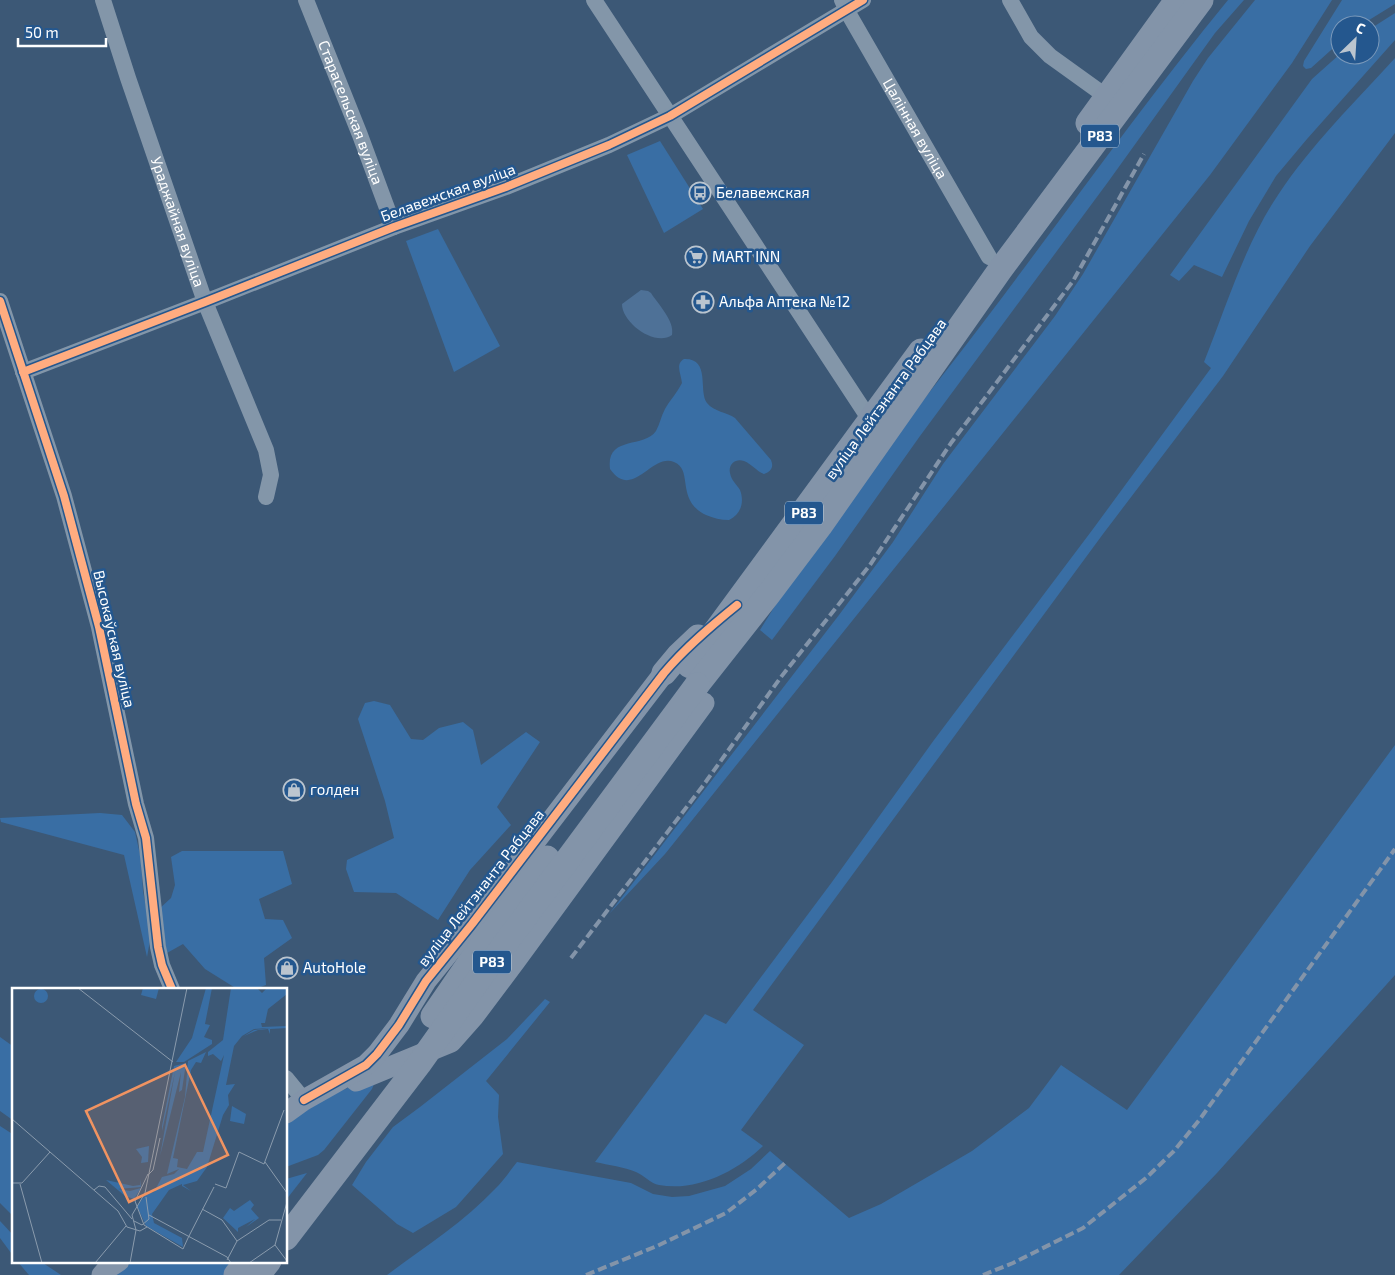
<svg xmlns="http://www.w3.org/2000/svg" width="1395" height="1275" font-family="'Exo 2',sans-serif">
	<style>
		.green { fill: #396ea4 }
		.water { fill: #4e7197 }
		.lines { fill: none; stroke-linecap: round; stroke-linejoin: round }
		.minor { stroke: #8396a9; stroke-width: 16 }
		.major { stroke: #8394a9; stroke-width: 21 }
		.highway { stroke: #8394a9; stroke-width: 25 }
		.rail { stroke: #8394a9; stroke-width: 4; stroke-dasharray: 9 4; stroke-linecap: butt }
		.highway-bridge { stroke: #8394a9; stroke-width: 25 }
		.cycleway-casing { stroke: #24578e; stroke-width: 11 }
		.cycleway { stroke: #ffac80; stroke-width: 8 }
		.labels { text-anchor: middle; stroke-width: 5; stroke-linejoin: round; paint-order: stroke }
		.shield { fill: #24578e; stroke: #bdcddd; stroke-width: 1 }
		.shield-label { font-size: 14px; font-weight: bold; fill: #fff }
		.street-label { font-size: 15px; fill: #fff; stroke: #24578e }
		.poi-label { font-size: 15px; fill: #fff; stroke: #24578e; text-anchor: start }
		.inset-road { fill: none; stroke: #8a9bad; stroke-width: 1 }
		.view { fill: #f09361; fill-opacity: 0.15; stroke: #f09361; stroke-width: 2.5 }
		.inset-edge { fill: none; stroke: #fff; stroke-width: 2.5 }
	</style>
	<rect width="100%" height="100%" fill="#3c5876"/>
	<g class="green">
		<path d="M1228,0H1244L1215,33L1108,182L920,436L835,556L772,640L760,630C825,522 906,424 982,324C1064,216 1142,105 1228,0Z"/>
		<path d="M1255,0H1332L1292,63L1210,175L665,854L609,914L839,615L893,542L943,464L1055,316L1083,274L1193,81L1208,58Z"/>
		<path d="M1342,0H1395V4L1361,25H1340V42L1311,68L1306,69L1303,66L1304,61Z"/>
		<path d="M1395,13V40L1307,139L1276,176L1249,221L1222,277L1194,265L1179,281L1170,275L1312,79L1340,54L1370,55V29Z"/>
		<path d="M1395,58V133L1310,246L1223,376L1103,534L753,1010L804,1045L741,1130L763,1146C737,1171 697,1192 659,1185C651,1184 644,1175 636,1172C624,1167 609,1165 595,1162L705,1014L726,1024L832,882L934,740L1093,529L1211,368L1204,362C1226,307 1245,244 1278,195C1311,145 1355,102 1395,58Z"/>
		<path d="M660,141L703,209L664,233L627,155Z"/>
		<path d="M438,229L500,346L454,372L406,241Z"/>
		<path d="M684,359C711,358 698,391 707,403C714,412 727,412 735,418L771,460C774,467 771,472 764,474C756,471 752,464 744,461C736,458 728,464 730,473C731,480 737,485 740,490C745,503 740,515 729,520C721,520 713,518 706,515C675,500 694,470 674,462C651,453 633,501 610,469C606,435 643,449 656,431C660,424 661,416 665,409C670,400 677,393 682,383C681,374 675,364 684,359Z"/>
		<path d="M374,701L390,705L411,739L423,740L439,728L463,722L473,730L481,765L526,732L540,742L497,807L511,825L470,870L438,920L396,893L354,892L346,869L347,860L394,838L385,801L358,719L365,703Z"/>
		<path d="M1395,745V975L1217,1173L1119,1275H387C423,1248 464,1222 495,1189C503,1181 510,1171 517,1162L631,1183L653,1194L672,1197L689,1196L725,1186L751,1169L770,1151L849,1218L881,1204L972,1151L1029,1108L1061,1065L1127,1110Z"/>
		<path d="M100,813L122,815L135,832L141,859L143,891L151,935L147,957L124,855L1,822L0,818Z"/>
		<path d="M182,851H283L292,884L259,899L265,919L283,920L292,938L264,958L266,985L255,989H237L205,969L183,944L167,953L159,909L171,898L175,885L171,857Z"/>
		<path d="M545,999L550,1002L486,1081L499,1095L498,1117L503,1154L456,1207L413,1233L397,1224L352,1185L366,1162L393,1127L420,1107L507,1039Z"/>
		<path d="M0,1037L14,1047V1121L0,1111Z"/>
		<path d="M369,1079L374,1084L372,1089L324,1150L318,1155L286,1167V1122L319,1100Z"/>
		<path d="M0,1126L14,1135V1217L0,1203Z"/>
		<path d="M307,1173L286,1200V1179Z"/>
		<path d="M0,1221L14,1236V1257L0,1238Z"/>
		<path d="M17,1261H40L61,1275H29Z"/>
		<path d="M134,1261H232L245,1275H114Z"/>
	</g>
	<path class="water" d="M641,290L648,291L651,293C658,304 675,321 672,335C655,347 622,323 622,304Z"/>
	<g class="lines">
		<g class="minor">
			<path id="s1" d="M103,0L128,78L205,302L266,450L271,475L266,497"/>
			<path id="s2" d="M306,0L360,135L394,227"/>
			<path d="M594,0L874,426"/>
			<path id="s3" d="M842,0L847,11L989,257"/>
			<path d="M1010,0L1031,37L1050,56L1107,97"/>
			<path d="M0,301L64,496L99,627L136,804L146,838L158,947L162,965L172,989"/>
			<path d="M23,372L205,302L394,227L506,187L609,145L670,116L863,0"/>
			<path d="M286,1078L304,1100"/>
		</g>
		<g class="major">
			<path d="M356,1081L451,1042L474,1016L516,960L704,703"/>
			<path d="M286,1113L304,1100L366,1065L377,1054L399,1025L426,981L472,924L664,673"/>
			<path d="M102,1275L108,1268L119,1261"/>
		</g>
		<g class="highway">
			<path d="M1088,123L1177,0"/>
			<path d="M690,666L921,351"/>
			<path d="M664,673L679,655L698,637"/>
			<path d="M697,685L768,595L820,526L1000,270L1201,0"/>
			<path d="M236,1275L247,1261"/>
			<path d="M258,1275L269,1261"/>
		</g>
		<g class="rail">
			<path d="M571,958L702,787L781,677L870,565L951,443L1073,281L1144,154"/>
			<path d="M586,1275L657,1246L726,1213L757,1189L785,1163"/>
			<path d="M983,1275L1013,1263L1083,1228L1146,1178L1174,1151L1200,1119L1395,849"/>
		</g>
		<g class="highway-bridge">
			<path d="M433,1016L468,965L547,858"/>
			<path d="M286,1238L419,1064L482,975L697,685"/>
		</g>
		<g class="cycleway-casing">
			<g id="cycleway">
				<path d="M0,301L64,496L99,627L136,804L146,838L158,947L162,965L172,989"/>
				<path d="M23,372L205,302L394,227L506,187L609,145L670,116L863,0"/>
				<path d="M304,1100L366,1065L377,1054L399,1025L426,981L472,924L664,673C686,647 711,626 737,605"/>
			</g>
		</g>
		<use href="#cycleway" class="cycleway"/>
	</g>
	<defs>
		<g id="bus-ring" transform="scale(1.125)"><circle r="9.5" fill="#24578e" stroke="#bbc5cf" stroke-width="1.5"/><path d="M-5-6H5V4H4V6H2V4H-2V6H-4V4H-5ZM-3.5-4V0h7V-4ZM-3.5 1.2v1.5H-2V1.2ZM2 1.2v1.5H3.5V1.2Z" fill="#bbc5cf"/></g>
		<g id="supermarket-ring" transform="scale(1.125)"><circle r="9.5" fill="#24578e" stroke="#bbc5cf" stroke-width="1.5"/><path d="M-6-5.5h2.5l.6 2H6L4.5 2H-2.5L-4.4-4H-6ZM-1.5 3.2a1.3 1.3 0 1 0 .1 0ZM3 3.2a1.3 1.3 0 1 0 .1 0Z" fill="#bbc5cf"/></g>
		<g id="pharmacy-ring" transform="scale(1.125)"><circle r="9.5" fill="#24578e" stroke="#bbc5cf" stroke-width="1.5"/><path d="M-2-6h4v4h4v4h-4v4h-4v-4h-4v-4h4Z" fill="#bbc5cf"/></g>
		<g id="shop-ring" transform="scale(1.125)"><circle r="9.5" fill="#24578e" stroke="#bbc5cf" stroke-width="1.5"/><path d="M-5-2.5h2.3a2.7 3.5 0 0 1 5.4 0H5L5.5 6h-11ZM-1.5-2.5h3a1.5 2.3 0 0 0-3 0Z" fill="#bbc5cf"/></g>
	</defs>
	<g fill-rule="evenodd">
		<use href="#bus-ring" x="700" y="193"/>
		<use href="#supermarket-ring" x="696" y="257"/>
		<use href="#pharmacy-ring" x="703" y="302"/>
		<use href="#shop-ring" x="294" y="790"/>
		<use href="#shop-ring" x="287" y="968"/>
	</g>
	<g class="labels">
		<g class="shield">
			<rect x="1081" y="124.5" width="38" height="23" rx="4"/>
			<rect x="785" y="501.5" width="38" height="23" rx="4"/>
			<rect x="473" y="950.5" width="38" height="23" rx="4"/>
		</g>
		<g class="shield-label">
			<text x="1100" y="141">Р83</text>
			<text x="804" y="518">Р83</text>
			<text x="492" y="967">Р83</text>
		</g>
		<g class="street-label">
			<text dy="5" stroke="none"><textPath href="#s2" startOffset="121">Старасельская вуліца</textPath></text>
			<text dy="5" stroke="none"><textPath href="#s3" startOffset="148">Цалінная вуліца</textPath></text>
			<text transform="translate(448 193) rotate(-20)" y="5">Белавежская вуліца</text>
			<text dy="5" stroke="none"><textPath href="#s1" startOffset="234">Ураджайная вуліца</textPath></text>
			<text transform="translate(886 399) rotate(-54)" y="5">вуліца Лейтэнанта Рабцава</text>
			<text transform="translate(114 639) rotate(77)" y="5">Высокаўская вуліца</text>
			<text transform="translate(481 888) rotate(-52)" y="5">вуліца Лейтэнанта Рабцава</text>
		</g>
		<g class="poi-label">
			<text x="716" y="198">Белавежская</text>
			<text x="712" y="262">MART INN</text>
			<text x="719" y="307">Альфа Аптека №12</text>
			<text x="310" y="795">голден</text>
			<text x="303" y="973">AutoHole</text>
		</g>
	</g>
	<g transform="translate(12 988)">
		<rect width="275" height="275" fill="#3c5876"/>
		<path d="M131,0H147L144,11L129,7ZM194,0H200L193,36L198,37L192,49L200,52V56L172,74H164L180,50ZM219,0H245L250,5L255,0H275V6L256,21L253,35H249L250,39L275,38V40L258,41V46L256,41L246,42L232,48L242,42L258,40L242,41L230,48L222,58L214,97L223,96L216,107L217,117L211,127L195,179L185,193L171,197L179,203L170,198V196L157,202L140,226L142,235L170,250L171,259L134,238L125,218L134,206L142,204L150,189L162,186L167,181L155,186L173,109L176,73L194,64L189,75L184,74L179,82L161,170L166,171L165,179L175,181L185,164H191L212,67L209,73L201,66L196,68V64L211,52ZM22 8a7 7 0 1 1 14 0a7 7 0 1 1-14 0ZM174,75L170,102L167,104L169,84L148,168L163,84L150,143V138L162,78ZM220,118L234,126L232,136L218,133ZM137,158L136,174L129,175L130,169L124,161ZM128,191L129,199L106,201L118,203L129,200L122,211L113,208L94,192L121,198L128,197ZM238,212L242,217L239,221L247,230L234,239L243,231L226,240V244L211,230L218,220L222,223Z" fill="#396ea4"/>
		<path class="inset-road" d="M66,0L161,74M0,131L38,164M253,174L275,205M136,186L123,213L132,237L171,261L176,250M136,187L141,182L148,150M0,195H10L38,164L106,223L115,239L128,243L135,239M8,196L30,275M203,196L214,200L227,164L252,176L272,122M82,202L87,198L93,199L120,231M190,221L210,232L225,253M137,227L215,269L219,275M122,233L130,237L137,231L134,209M176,250L202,199M263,257L275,214M263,257L275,273M215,272L225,253L257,232H269M83,275L114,238M118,275L124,242L120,227L133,205L175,0M237,275L263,257"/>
		<path class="view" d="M173,77L216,167L117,214L74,123Z"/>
		<rect width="275" height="275" class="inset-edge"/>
	</g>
	<g transform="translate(1355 40) rotate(25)"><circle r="24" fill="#24578e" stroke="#7c9abb"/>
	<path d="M0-4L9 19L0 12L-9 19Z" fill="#bbc5cf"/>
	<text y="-8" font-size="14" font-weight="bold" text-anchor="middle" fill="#ffffff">С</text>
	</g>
	<path d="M18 38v8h88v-8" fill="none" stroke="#ffffff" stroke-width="2.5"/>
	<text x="25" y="38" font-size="15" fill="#ffffff" stroke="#24578e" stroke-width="4" paint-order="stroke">50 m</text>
</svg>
